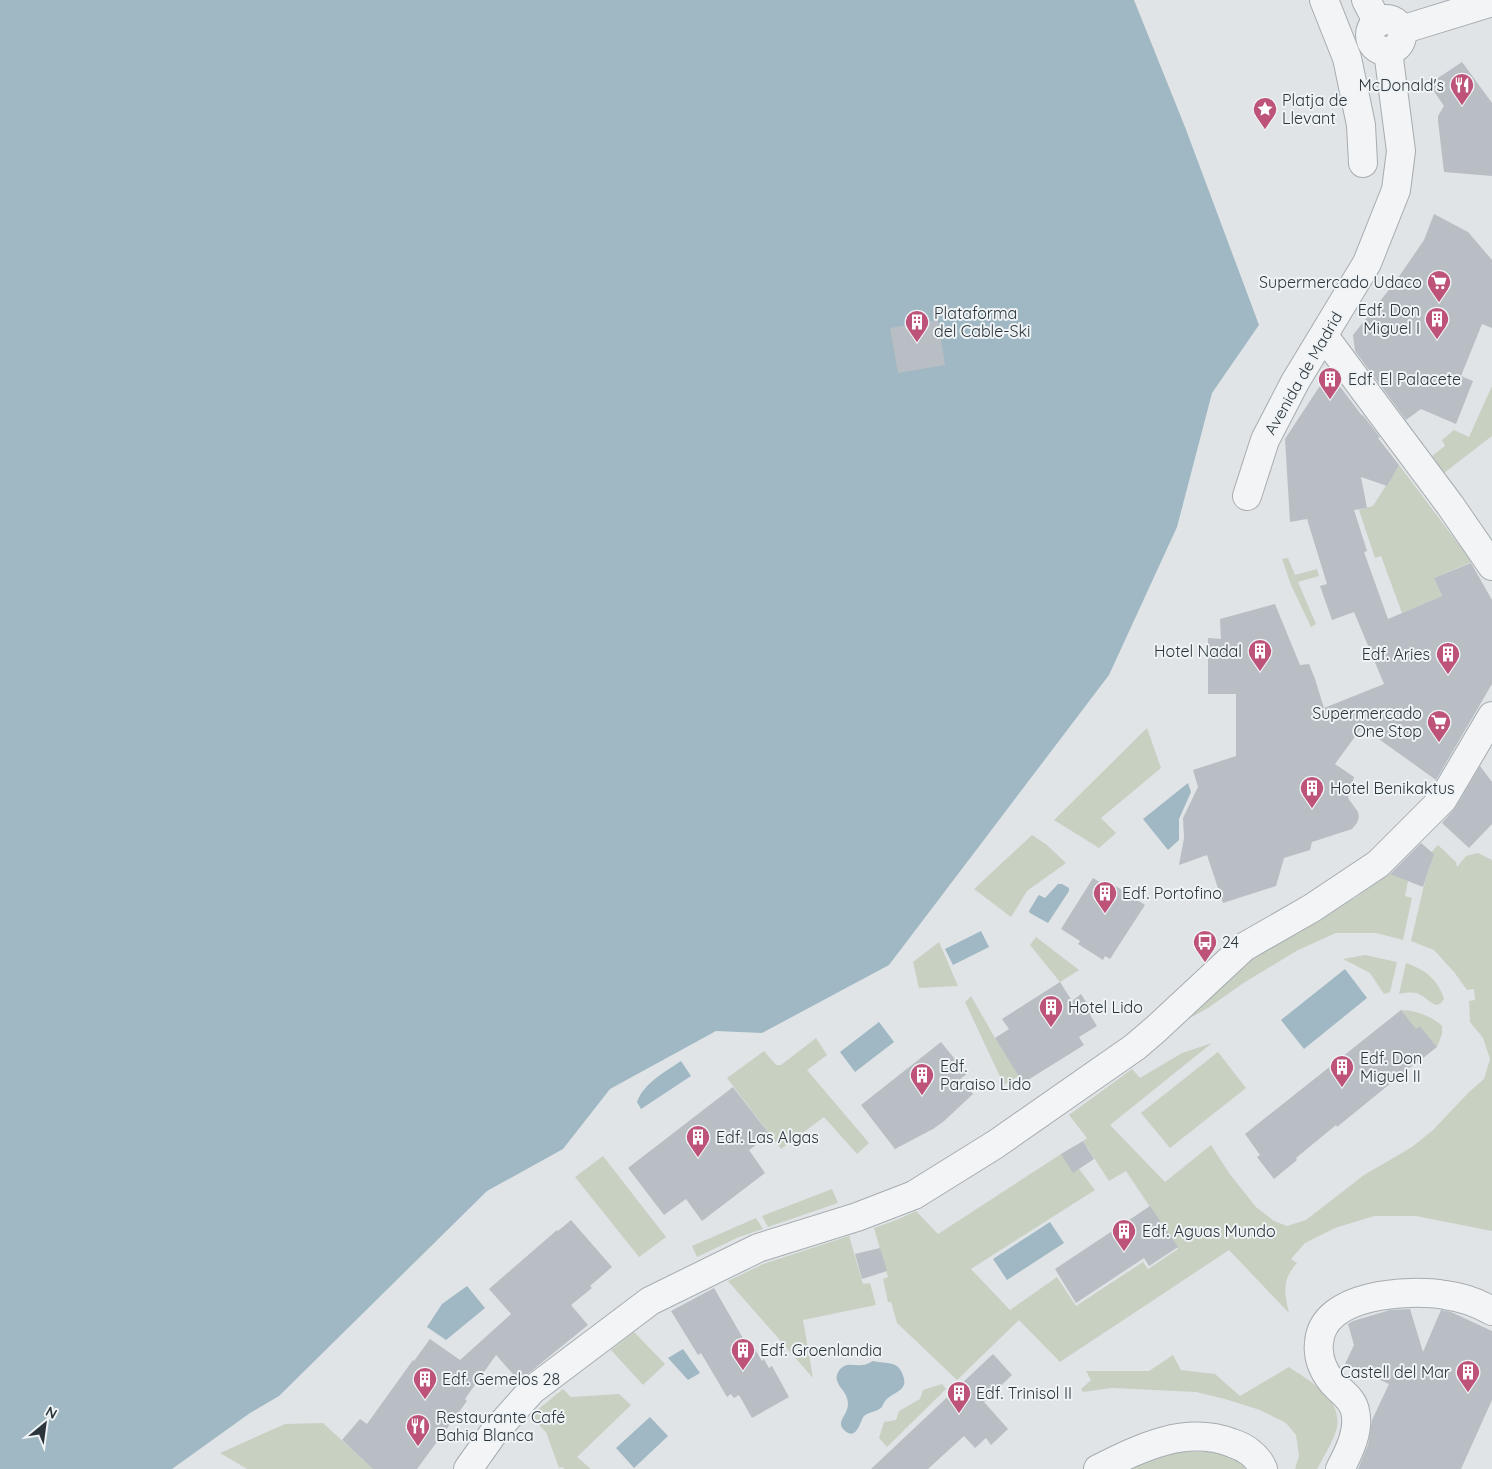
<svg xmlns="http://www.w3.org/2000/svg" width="1492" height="1469" font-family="Quicksand,sans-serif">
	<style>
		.green { fill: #c8d0c2 }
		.water { fill: #9fb8c3 }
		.building { fill: #b8bec3 }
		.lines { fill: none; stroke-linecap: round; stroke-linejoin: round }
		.minor-casing { stroke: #a6acb0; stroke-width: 30 }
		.minor { stroke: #f2f4f6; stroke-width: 28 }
		.labels { text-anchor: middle; stroke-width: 4; stroke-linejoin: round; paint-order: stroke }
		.poi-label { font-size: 16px; fill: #2a353c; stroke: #eff3f5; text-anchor: start }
		.street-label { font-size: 16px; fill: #2a353c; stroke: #eff3f5 }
	</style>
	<rect width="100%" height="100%" fill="#e0e4e7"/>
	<g class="green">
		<path d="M1492,386V436L1444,473L1432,456L1445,446L1442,440L1454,430L1469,437Z"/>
		<path d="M1399,465L1472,562L1434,578L1442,596L1402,613L1381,556L1375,558L1359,510L1373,506Z"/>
		<path d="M1288,558L1295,575L1317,569L1319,576L1298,582L1316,624L1311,627L1291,585L1282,559Z"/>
		<path d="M1147,728L1161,768L1101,818L1116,833L1099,848L1054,820Z"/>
		<path d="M1032,835L1047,845L1066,863L1027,891L1011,917L974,889Z"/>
		<path d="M1438,845L1456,862L1457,867L1466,856L1478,853L1492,860V1231L1416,1216H1374L1335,1228L1305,1243L1291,1259L1297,1263C1282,1280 1284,1292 1289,1313L1229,1250L1060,1362L1019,1320L957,1380L897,1323L891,1302H888L883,1279L888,1277L874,1228L899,1219L916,1211L938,1234L1061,1154L1079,1169L1095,1190L971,1269L1010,1310L1057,1277L1076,1306L1143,1262L1148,1269L1178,1249L1126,1171L1109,1181L1083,1141L1087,1138L1069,1115L1132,1069L1140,1078L1182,1053L1212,1043L1110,1125L1165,1182L1211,1145L1229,1173L1256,1207L1274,1221L1287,1226L1306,1220L1364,1175L1412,1147L1433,1130L1469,1092L1484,1079L1490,1059L1483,1038L1470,1022L1469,1001L1475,1000L1474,989L1467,990L1454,972L1434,950L1411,941L1424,885L1431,863L1426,858Z"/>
		<path d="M1387,872L1408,881L1405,896L1412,898L1403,940L1376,933H1336L1298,950L1245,982L1208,1008L1181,1023L1249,960L1358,896Z"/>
		<path d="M1036,937L1079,970L1060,982L1030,945Z"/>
		<path d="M939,942L958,986L919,988L913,962Z"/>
		<path d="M1365,955L1397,962L1390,992L1384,994L1370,973L1343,959Z"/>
		<path d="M1406,963C1424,969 1439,980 1444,999L1440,1004L1435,1005C1419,995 1421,990 1399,994Z"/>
		<path d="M971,996L995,1038L1019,1076L1004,1085L965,1002Z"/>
		<path d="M1401,1010C1414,1010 1432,1016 1442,1026V1034L1437,1047L1420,1026L1416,1030Z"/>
		<path d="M816,1038L827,1055L807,1070L869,1143L857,1154L824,1117L781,1149L727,1078L764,1051L776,1065H781Z"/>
		<path d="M1218,1052L1246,1088L1170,1148L1141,1113Z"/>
		<path d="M603,1156L666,1237L639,1257L575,1177Z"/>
		<path d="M832,1189L838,1203L768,1227L762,1216Z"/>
		<path d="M756,1218L763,1229L739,1237L697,1257L692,1246Z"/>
		<path d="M849,1236L863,1284L870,1283L876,1305L803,1320L813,1378L728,1281L763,1264Z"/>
		<path d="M634,1332L665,1364L643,1385L611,1350Z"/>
		<path d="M1173,1355L1181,1370L1215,1374L1240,1396L1289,1367C1309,1381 1342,1397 1337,1427C1335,1438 1323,1458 1317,1469H1295L1299,1456L1296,1435L1286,1423L1260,1410L1225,1399L1196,1392L1112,1388L1083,1392L1081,1389L1091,1380L1086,1371H1149Z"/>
		<path d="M942,1384L946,1389L887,1447L879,1438L884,1422L896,1420L899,1411L920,1399L923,1390Z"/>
		<path d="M563,1389L571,1397L619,1394L631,1405L577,1457L591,1469H564L563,1467L559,1468L546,1432L530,1416Z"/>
		<path d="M323,1423L373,1469H247L220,1453L285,1424Z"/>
		<path d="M1173,1452H1223L1244,1466L1246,1469H1124Z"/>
	</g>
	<g class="water">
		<path d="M0,0H1134L1185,127L1259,325L1212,393L1177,527L1109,675L889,965L762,1033L716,1031L610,1089L563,1149L487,1191L279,1396L250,1413L172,1469H0Z"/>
		<path d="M1188,783L1191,792L1179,819V840L1168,850L1143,819Z"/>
		<path d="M1058,884H1062L1069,888V891L1048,923L1030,913L1029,911L1038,896L1039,895L1045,898Z"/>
		<path d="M981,931L989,947L953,965L945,949Z"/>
		<path d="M1345,969L1367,998L1304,1049L1281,1020Z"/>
		<path d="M879,1022L894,1042L855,1072L840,1052Z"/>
		<path d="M681,1061L691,1076L641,1109L637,1102C644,1083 665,1072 681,1061Z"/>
		<path d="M1050,1222L1064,1243L1007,1280L993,1259Z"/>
		<path d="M467,1286L485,1308L446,1340L427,1327L442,1304Z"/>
		<path d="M683,1349L700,1373L688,1380L668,1358Z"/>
		<path d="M873,1361C880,1363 889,1362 895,1365C898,1366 901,1370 902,1373C910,1390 896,1391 887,1399C884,1401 883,1406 881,1408C876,1412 868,1412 864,1416C860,1421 857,1442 844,1430C833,1419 857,1412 844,1392C842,1389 839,1386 838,1383C834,1376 839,1367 847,1365C852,1364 857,1366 862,1365C866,1365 869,1363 873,1361Z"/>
		<path d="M650,1417L668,1436L634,1468L616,1448Z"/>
	</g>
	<g class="building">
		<path d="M1462,62L1492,103V176L1444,172L1438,121V116L1444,106L1429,84Z"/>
		<path d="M1434,214L1468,232L1492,260V328L1482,324L1461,376L1473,381L1456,424L1421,409L1406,420L1355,351L1353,335L1396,281L1424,240Z"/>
		<path d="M938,320L945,365L898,373L890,328Z"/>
		<path d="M1329,372L1363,417L1362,414L1380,437L1378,438L1399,465L1387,486L1361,477L1367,508L1354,510L1367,551L1364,552L1388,619L1442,596L1434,578L1471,563L1492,600V684L1436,780L1362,727L1335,764L1354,777L1348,798L1358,812L1359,817L1357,823L1352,829L1312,842L1310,850L1284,858L1276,886L1223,903L1207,855L1179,865L1184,838L1183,818L1198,787L1193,770L1236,756V694H1208V638L1221,639L1220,619L1275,604L1300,665L1309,664L1315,679L1324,708L1384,684L1354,612L1332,620L1320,586L1327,584L1307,519L1290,522L1285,439Z"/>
		<path d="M1480,766L1492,782V824L1469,848L1442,823L1456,807Z"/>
		<path d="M1421,843L1434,854L1423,887L1390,874Z"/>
		<path d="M1093,878L1111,889L1114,885L1145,905L1110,959L1105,956L1103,960L1078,944L1080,941L1061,929Z"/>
		<path d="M1060,982L1072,1001L1081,994L1093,1013L1090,1015L1097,1026L1079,1037L1084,1045L1023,1083L995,1038L1009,1029L1002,1019Z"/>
		<path d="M1401,1010L1416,1029L1420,1026L1437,1047L1413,1066V1065L1337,1127L1336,1125L1296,1158L1297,1160L1274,1179L1257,1157L1260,1155L1245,1134Z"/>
		<path d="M941,1042L967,1074L961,1078L973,1094L943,1122L933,1129L895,1149L861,1105Z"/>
		<path d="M733,1087L770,1135L749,1150L765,1173L702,1221L686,1199L664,1215L628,1168Z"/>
		<path d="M1083,1141L1094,1159L1073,1173L1061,1154Z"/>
		<path d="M1150,1206L1178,1247L1149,1266L1144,1258L1076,1303L1055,1269Z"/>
		<path d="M571,1220L612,1267L590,1286L592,1288L571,1305L588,1325L519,1381L496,1355L465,1399L467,1401L417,1469H373L342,1440L360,1419L367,1424L413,1360L414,1361L430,1339L460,1360L511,1314L489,1289L557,1230L558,1231Z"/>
		<path d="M880,1248L887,1271L862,1279L855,1254Z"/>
		<path d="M714,1288L744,1340L746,1339L751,1347L753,1346L762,1361L764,1359L769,1368L772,1366L789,1397L752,1418L739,1395L734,1398L731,1394L727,1397L701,1353L698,1355L671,1311Z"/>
		<path d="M1410,1309L1423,1352L1441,1310L1451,1312L1492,1331V1400L1461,1469H1358L1368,1445L1372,1420L1389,1384L1345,1364L1354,1345L1348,1324L1353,1321L1390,1310Z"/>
		<path d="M993,1354L1012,1375L984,1402L1008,1429L991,1445L986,1438L975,1448L964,1436L928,1469H871Z"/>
	</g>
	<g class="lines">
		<g class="minor-casing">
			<g id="minor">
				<path d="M1324,0L1347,58L1361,125L1363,163"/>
				<path d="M1366,0L1378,23"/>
				<circle cx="1386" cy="35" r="16"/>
				<path d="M1401,30L1492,2"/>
				<path d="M1324,336L1450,505L1492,566"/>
				<path d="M1247,496L1265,440L1295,382L1367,263L1396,190L1401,151L1388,51"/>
				<path d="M468,1469L492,1435L532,1390L650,1301L758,1248L857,1217L914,1195L996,1144L1135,1047L1156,1029L1244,947L1312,908L1378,864L1443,799L1492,716"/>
				<path d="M1098,1469C1140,1448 1185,1425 1232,1443C1245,1447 1258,1456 1263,1469"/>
				<path d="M1340,1469C1349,1452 1360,1430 1355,1411C1353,1400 1344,1394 1337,1387C1325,1376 1317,1359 1319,1343C1322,1293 1409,1289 1445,1295C1461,1297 1478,1303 1492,1311"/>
			</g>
		</g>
		<use href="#minor" class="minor"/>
	</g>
	<defs>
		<g id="restaurant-pin" transform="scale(1.25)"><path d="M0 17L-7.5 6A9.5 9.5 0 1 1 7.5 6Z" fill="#be5379" stroke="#eff3f5"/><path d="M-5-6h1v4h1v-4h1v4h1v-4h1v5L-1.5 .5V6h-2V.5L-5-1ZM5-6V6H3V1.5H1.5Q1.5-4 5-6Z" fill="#fff"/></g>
		<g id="sight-pin" transform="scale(1.25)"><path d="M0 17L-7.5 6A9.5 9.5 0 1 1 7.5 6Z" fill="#be5379" stroke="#eff3f5"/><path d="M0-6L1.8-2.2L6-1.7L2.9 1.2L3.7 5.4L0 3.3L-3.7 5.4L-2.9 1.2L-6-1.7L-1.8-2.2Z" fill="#fff"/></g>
		<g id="supermarket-pin" transform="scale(1.25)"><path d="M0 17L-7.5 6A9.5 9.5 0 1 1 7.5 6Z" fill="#be5379" stroke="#eff3f5"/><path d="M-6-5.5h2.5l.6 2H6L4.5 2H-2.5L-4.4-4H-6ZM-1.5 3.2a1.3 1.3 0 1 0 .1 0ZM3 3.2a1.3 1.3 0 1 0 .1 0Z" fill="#fff"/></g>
		<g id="building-pin" transform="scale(1.25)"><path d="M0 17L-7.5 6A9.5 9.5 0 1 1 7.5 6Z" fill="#be5379" stroke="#eff3f5"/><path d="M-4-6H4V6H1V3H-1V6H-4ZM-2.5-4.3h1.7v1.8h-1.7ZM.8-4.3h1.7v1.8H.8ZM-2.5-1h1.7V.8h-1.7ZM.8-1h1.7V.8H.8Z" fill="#fff"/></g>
		<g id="bus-pin" transform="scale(1.25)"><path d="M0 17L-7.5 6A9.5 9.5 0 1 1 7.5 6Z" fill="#be5379" stroke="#eff3f5"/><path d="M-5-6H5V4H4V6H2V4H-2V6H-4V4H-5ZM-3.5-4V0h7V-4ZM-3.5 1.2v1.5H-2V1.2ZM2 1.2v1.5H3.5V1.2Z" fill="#fff"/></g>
	</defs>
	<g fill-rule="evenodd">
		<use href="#restaurant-pin" x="1462" y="85"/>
		<use href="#sight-pin" x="1265" y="109"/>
		<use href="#supermarket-pin" x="1439" y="282"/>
		<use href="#building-pin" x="1437" y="319"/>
		<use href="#building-pin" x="917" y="322"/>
		<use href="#building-pin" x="1330" y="379"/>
		<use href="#building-pin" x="1260" y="651"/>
		<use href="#building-pin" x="1448" y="654"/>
		<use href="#supermarket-pin" x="1439" y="722"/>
		<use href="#building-pin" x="1312" y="788"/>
		<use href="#building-pin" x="1105" y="893"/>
		<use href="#bus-pin" x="1205" y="942"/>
		<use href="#building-pin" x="1051" y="1007"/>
		<use href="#building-pin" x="1342" y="1067"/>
		<use href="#building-pin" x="922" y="1075"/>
		<use href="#building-pin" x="698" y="1137"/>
		<use href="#building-pin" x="1124" y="1231"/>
		<use href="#building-pin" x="743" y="1350"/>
		<use href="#building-pin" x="1468" y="1372"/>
		<use href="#building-pin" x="425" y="1379"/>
		<use href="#building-pin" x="959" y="1393"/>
		<use href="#restaurant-pin" x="418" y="1426"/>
	</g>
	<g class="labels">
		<g class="poi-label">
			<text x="1444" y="91" text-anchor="end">McDonald's</text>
			<text x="1282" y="106">Platja de<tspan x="1282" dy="18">Llevant</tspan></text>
			<text x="1422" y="288" text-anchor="end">Supermercado Udaco</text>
			<text x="1420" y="316" text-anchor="end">Edf. Don<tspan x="1420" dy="18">Miguel I</tspan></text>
			<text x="934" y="319">Plataforma<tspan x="934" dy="18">del Cable-Ski</tspan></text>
			<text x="1348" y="385">Edf. El Palacete</text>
			<text x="1242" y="657" text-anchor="end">Hotel Nadal</text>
			<text x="1430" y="660" text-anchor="end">Edf. Aries</text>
			<text x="1422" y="719" text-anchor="end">Supermercado<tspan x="1422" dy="18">One Stop</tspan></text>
			<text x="1330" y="794">Hotel Benikaktus</text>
			<text x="1122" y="899">Edf. Portofino</text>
			<text x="1222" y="948">24</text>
			<text x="1068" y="1013">Hotel Lido</text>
			<text x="1360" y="1064">Edf. Don<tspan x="1360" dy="18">Miguel II</tspan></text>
			<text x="940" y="1072">Edf.<tspan x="940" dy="18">Paraiso Lido</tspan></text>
			<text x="716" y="1143">Edf. Las Algas</text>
			<text x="1142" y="1237">Edf. Aguas Mundo</text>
			<text x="760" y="1356">Edf. Groenlandia</text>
			<text x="1450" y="1378" text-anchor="end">Castell del Mar</text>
			<text x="442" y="1385">Edf. Gemelos 28</text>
			<text x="976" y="1399">Edf. Trinisol II</text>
			<text x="436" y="1423">Restaurante Café<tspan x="436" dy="18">Bahia Blanca</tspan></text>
		</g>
		<g class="street-label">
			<text transform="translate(1303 373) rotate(-60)" y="6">Avenida de Madrid</text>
		</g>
	</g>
	<g transform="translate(45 1424) rotate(29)" stroke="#eff3f5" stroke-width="4" paint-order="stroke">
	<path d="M0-4L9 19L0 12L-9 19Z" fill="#2a353c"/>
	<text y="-8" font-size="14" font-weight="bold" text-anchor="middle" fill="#2a353c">N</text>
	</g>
</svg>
